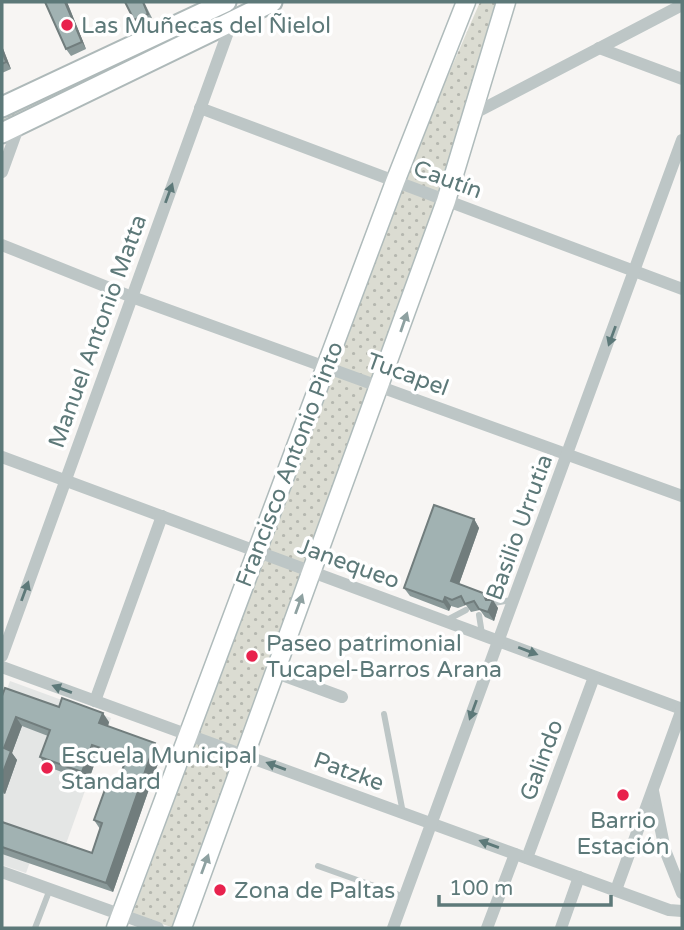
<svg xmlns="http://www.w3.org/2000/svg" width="684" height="930" font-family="'Varela Round',sans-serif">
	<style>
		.built { fill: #e4e6e5 }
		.grass { fill: url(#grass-tufts) }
		.park { fill: url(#park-dots) }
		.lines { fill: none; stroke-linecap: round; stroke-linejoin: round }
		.secondary-casing { stroke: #afbbbb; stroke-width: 21 }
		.primary-casing { stroke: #aeb9b9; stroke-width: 23 }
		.service { stroke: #bdc6c6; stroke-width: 6 }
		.minor { stroke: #bdc6c6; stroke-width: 12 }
		.secondary { stroke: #fff; stroke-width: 18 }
		.primary { stroke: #fff; stroke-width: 19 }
		.wall { fill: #8a9999 }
		.shaded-wall { fill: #717d7d }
		.building { fill: #a1b2b2; stroke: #717d7d; stroke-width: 2 }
		.oneway { fill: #5d7979 }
		.oneway2 { fill: #8ea1a1 }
		.poi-dot { fill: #e8224d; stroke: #fff; stroke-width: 2.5 }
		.labels { text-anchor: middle; stroke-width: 7; stroke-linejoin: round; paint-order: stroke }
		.poi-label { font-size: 23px; fill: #5d7979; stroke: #fff; text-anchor: start }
		.street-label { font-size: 23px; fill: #5d7979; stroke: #fff }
	</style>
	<defs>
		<pattern id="grass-tufts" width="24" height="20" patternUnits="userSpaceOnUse" patternTransform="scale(1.75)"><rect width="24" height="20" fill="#dbdcd2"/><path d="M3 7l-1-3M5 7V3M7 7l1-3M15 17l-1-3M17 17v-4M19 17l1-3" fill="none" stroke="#b5b7af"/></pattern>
		<pattern id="park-dots" width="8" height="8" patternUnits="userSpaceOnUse" patternTransform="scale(1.75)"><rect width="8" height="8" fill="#dbdcd2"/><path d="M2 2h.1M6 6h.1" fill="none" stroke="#b5b7af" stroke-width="1.8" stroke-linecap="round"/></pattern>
	</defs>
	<rect width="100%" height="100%" fill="#f7f5f3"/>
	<path class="built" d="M10,681L111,718L66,844L40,834L26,873L2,865V703Z"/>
	<path class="grass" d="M253,2L2,129V118Z"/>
	<path class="park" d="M480,2H499L448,179L175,928L132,915L408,167Z"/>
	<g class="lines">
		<g class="secondary-casing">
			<g id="secondary">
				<path d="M116,928L395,182L466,2"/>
				<path d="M182,928L446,201L506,2"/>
			</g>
		</g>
		<g class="primary-casing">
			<g id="primary">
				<path d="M2,107L226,2"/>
				<path d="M2,133L272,2"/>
			</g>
		</g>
		<g class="service">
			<path d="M494,603L512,600"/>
			<path d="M479,615L482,634"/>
			<path d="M447,620L466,610"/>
			<path d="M384,714L403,813"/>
			<path d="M318,866L405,897"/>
			<path d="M35,928L50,889"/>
		</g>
		<g class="minor">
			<path d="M599,48L682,79"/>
			<path d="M200,108L682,289"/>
			<path d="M473,114L682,5"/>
			<path d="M2,172L19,125"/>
			<path d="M2,245L132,297L682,496"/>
			<path d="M2,457L682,709"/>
			<path d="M2,656L232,21"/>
			<path d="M2,667L669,910L682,911"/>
			<path d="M274,672L342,697"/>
			<path d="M95,701L162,516"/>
			<path d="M653,791L665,850L682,893"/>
			<path d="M527,858L594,677"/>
			<path d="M2,872L158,928"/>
			<path d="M616,890L682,709"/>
			<path d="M393,928L682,140"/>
			<path d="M487,928L515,854"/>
			<path d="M561,928L579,877"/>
		</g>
		<use href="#secondary" class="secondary"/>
		<use href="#primary" class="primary"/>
	</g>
	<g class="wall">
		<path d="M45,2H67L86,49L71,56L66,49Z"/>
		<path d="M125,2H144L152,18L137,25Z"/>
		<path d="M2,46L11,69L2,73Z"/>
		<path d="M474,519L479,528L459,584L483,593L488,600L498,608L494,621L485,617L480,610L471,612L466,605L458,608L451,606L449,611L410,596L404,588Z"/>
		<path d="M2,696L59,707L109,722L108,726L162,752L113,892L2,854V822L92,853L100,829L94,820L116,787L124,763L98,754L88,782L46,766L40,757L48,736L22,726L12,753L17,760L5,794L2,793Z"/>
	</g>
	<g class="shaded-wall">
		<path d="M65,2H67L86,49L82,42Z"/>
		<path d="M2,46L11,69L6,62L2,51Z"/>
		<path d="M474,519L479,528L457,590L451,581Z"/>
		<path d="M483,593L489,601L493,600L498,608L494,621L488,612Z"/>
		<path d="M445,597L451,606L449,611L443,602Z"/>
		<path d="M103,713L109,722L106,732L99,723Z"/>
		<path d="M16,717L22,726L12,753L17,760L5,794L2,790V775L4,748Z"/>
		<path d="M155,743L162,752L113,892L106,883Z"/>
		<path d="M92,745L98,754L88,782L82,772Z"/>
	</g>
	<g class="building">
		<path d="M45,2H65L82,42L66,49Z"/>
		<path d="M125,2H143L148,14L134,20Z"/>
		<path d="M2,51L6,62L2,64Z"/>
		<path d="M434,505L474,519L451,581L483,593L486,600H493L488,612L479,609L474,601L465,604L461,596L452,600L445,597L443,602L404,588Z"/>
		<path d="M5,688L59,707L62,698L103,713L99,723L155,743L106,883L2,847V822L92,853L102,823L94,820L107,784L116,787L127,757L92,745L82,772L40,757L50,730L16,717L4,748L11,751L2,775V696Z"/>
	</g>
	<defs><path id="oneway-solid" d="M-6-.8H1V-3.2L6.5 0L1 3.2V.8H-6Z" transform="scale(1.75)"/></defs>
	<g class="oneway">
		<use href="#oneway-solid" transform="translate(169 193) rotate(-70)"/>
		<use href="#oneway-solid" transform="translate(612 336) rotate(110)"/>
		<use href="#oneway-solid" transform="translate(25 591) rotate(-70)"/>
		<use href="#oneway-solid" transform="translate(528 651) rotate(21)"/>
		<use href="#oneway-solid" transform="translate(62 689) rotate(-160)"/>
		<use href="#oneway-solid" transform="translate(473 710) rotate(110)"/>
		<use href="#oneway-solid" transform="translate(276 766) rotate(-160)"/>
		<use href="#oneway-solid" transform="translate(489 844) rotate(-160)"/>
	</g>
	<g class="oneway2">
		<use href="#oneway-solid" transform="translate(404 322) rotate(-71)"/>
		<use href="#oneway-solid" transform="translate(299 604) rotate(-70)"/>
		<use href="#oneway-solid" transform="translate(205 864) rotate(-70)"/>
	</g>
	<g class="poi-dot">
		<circle cx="67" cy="25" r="7"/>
		<circle cx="252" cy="656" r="7"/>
		<circle cx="47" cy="768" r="7"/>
		<circle cx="623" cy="795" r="7"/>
		<circle cx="220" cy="890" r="7"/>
	</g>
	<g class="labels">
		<g class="poi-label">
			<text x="81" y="33">Las Muñecas del Ñielol</text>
			<text x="266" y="651">Paseo patrimonial<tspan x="266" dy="26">Tucapel-Barros Arana</tspan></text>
			<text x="61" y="763">Escuela Municipal<tspan x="61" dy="26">Standard</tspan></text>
			<text x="623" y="828" text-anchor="middle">Barrio<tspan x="623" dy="26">Estación</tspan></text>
			<text x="234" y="898">Zona de Paltas</text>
		</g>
		<g class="street-label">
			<text transform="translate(448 179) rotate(20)" y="8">Cautín</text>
			<text transform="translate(97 331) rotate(-70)" y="8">Manuel Antonio Matta</text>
			<text transform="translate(408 374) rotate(20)" y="8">Tucapel</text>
			<text transform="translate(289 464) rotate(-69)" y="8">Francisco Antonio Pinto</text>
			<text transform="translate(519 527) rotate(-70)" y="8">Basilio Urrutia</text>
			<text transform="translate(349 563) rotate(20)" y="8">Janequeo</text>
			<text transform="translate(541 760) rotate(-70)" y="8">Galindo</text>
			<text transform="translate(349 771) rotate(20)" y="8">Patzke</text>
		</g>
	</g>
	<rect width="684" height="930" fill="none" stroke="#5d7979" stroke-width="7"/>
	<path d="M439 895v10h172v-10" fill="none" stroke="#5d7979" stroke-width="3.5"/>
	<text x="449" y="895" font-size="21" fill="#5d7979" stroke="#ffffff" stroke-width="5" paint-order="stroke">100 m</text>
</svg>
